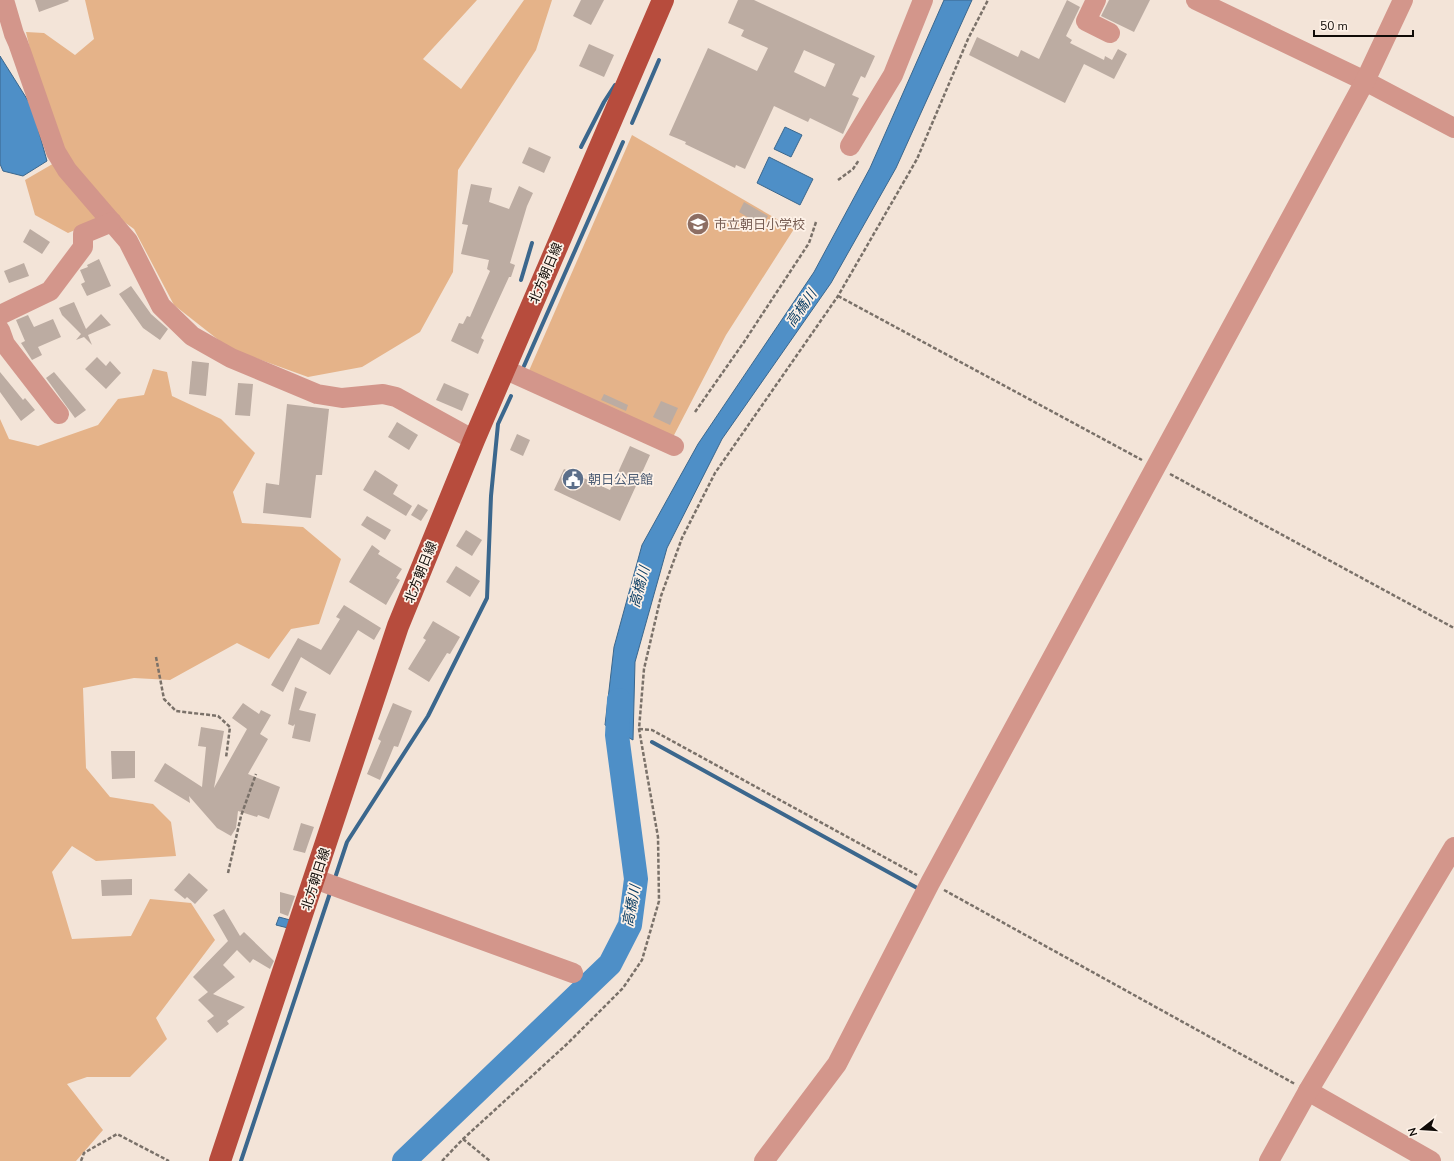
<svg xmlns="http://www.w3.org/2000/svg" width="1454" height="1161" font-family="'Nunito Sans','Noto Sans JP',sans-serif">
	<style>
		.green { fill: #e5b389 }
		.water { fill: #4e8fc7; stroke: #3b678d }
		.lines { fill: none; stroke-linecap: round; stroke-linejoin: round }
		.stream { stroke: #3b678d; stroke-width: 4 }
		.river { stroke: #4e8fc7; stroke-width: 24 }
		.building { fill: #bcaca2; fill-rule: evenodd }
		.path { stroke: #7a7169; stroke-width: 2.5; stroke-dasharray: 4 2; stroke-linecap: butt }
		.minor { stroke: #d3968b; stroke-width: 20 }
		.major { stroke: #b74c3d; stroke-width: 22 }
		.labels { text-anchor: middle; stroke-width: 3.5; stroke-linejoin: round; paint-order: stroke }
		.education-label { font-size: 13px; fill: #785e54; stroke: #fef2e8; text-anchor: start }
		.street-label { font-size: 13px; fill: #100b07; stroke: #fef2e8 }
		.service-label { font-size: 13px; fill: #4e5e75; stroke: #fef2e8; text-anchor: start }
		.water-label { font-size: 14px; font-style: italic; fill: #0d3f65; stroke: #fef2e8 }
	</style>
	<rect width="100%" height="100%" fill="#f3e4d8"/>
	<g class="green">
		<path d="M85,0H477L423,59L461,89L524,0H552L536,50L458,170L453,272L420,332L362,367L308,377L230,349L174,305L134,229L113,214L68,233L35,215L25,180L56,162L26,32L44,33L75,55L94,39Z"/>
		<path d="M632,135L794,229L726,335L672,439L528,373Z"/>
		<path d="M153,369L167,372L172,396L221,419L255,453L233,492L242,523L303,527L341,559L319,624L291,629L269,659L237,643L170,680L134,678L83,688L86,768L110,797L153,804L171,822L176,856L96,861L72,846L52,872L72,939L131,936L150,899L191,903L215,940L156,1018L167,1039L130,1077H87L67,1084L103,1130L76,1161H0V419L9,439L38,446L98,425L118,399L144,395Z"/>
	</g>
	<g class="water">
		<path d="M944,0H972L896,168L831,283L722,439L667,548L635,662L633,740L605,725L614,647L642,545L698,444L814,272L870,168Z"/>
		<path d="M0,56L32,107L47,161L23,176L3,171L0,164Z"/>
		<path d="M785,127L802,135L791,157L774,149Z"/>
		<path d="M769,157L813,179L800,205L757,183Z"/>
		<path d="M279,917L290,920L288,928L276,925Z"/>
	</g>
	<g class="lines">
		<g class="stream">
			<path d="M632,123L659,60"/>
			<path d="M581,147L604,102L615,85"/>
			<path d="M521,280L532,243"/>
			<path d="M524,366L623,142"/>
			<path d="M652,742L919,889"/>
			<path d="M336,875L347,842L428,716L487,598L491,496L498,424L511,396"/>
			<path d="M241,1161L330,893"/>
		</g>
		<path class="river" d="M404,1161L610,964L630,925L636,879L617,735L619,700"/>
	</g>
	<g class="building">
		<path d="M35,0H68L69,1L39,12Z"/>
		<path d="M581,0H604L591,25L573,16Z"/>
		<path d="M738,0H754L875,56L865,78L861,76L852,95L859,98L843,134L810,118L808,122L774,106L745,169L736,165L735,168L685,144L686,142L669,135L708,48L757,71L768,48L741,36L744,30L728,23ZM804,50L835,64L825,87L794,72Z"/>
		<path d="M1067,0L1080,7L1066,36L1072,40L1070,43L1104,60L1105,56L1112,60L1118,49L1127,54L1114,79L1084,64L1065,103L969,55L977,37L1018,57L1021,50L1039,59Z"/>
		<path d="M1109,0H1150L1134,32L1101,16Z"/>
		<path d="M589,44L614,55L604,77L579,66Z"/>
		<path d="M529,147L551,157L544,173L522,163Z"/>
		<path d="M471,184L492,188L489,202L509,209L519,186L533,193L527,206L510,263L515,265L511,277H509L481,338L484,340L478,354L451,341L459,323L463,324L467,316L470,317L490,271L487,269L489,260L461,254L468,225L462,224Z"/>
		<path d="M744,202L768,216L762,226L739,212Z"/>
		<path d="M30,229L50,242L42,254L23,242Z"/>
		<path d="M99,259L111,286L87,296L81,284L85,282L80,270L88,267L87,265Z"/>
		<path d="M24,263L29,276L9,283L4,271Z"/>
		<path d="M131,286L151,314L168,329L160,340L143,328L119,294Z"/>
		<path d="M74,302L86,329L101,314L111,325L88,335L92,345L84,337L76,340L81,334L62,315L59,308Z"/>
		<path d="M28,315L34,327L53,319L61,337L38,347L42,355L32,360L21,343L25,341L16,320Z"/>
		<path d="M97,357L106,366L110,361L121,373L106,389L85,369Z"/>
		<path d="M192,361L209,363L206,396L189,394Z"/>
		<path d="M0,372L23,400L25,398L35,410L21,421L0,392Z"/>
		<path d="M54,372L86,410L75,418L46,378Z"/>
		<path d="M238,383L253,384L250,416L235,415Z"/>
		<path d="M444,383L469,394L462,411L436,400Z"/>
		<path d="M604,394L628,405L626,411L601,400Z"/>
		<path d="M661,401L678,408L670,425L653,417Z"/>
		<path d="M287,404L329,409L322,475H316L311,518L263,513L266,483L279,485Z"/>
		<path d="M397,422L418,435L409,450L388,437Z"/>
		<path d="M517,434L530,440L523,456L510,450Z"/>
		<path d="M630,446L650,455L620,521L554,490L564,469L610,490Z"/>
		<path d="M375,470L398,485L393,494L412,506L406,516L363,490Z"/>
		<path d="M418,504L428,510L421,521L411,515Z"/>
		<path d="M367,516L391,530L385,540L361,525Z"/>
		<path d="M466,530L482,540L472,556L456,546Z"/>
		<path d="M372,545L380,551L378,554L402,569L396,578L400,580L386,605L349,582Z"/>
		<path d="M456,566L480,581L470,597L446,582Z"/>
		<path d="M344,605L381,628L374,640L358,630L330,675L301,657L283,692L271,685L298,638L321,650L340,619L336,617Z"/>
		<path d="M433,621L460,637L450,654L447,653L429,682L408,669L426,640L423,638Z"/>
		<path d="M295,687L307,692L299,710L316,714L310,742L292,738L295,724L293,726L288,724Z"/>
		<path d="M243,703L259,714L261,710L271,715L260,734L268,739L248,774L280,787L269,819L258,815L257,817L238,811L236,828L231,836L217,828L189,796L190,803L154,781L165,763L202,787L206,747L198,746L201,727L224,731L214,788L247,729L232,718Z"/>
		<path d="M393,703L412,711L398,747L394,746L380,780L367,774L381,741L378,739Z"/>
		<path d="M111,751H135V778L112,779Z"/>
		<path d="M301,823L314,827L305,853L293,850Z"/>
		<path d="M189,873L208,890L195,904L187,897L185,899L174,890Z"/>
		<path d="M132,879V895L102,896L101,880Z"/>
		<path d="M280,892L295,896L288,916L280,913Z"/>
		<path d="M224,909L240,936L244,932L274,961L270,969L253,959L250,963L237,950L223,965L235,977L213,994L245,1007L227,1021L229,1024L217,1033L207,1021L214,1016L198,1000L208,992L193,977L228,941L213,915Z"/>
	</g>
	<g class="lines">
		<g class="path">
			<path d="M838,180L853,169L859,160"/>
			<path d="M838,296L1142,460"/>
			<path d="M695,412L744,342L809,243L816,222"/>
			<path d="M1170,474L1454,628"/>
			<path d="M156,657L164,699L176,711L218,716L230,727L226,758"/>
			<path d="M639,729L652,730L917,875"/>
			<path d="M228,873L241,816L256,774"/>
			<path d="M944,890L1295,1084"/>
			<path d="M463,1139L490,1161"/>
			<path d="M81,1161L84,1153L117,1134L169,1161"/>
			<path d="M442,1161L463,1139L567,1044L623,988L642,960L659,901L658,837L639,729L644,669L661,596L682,538L715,473L838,296L917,159L968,39L988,0"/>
		</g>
		<g class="minor">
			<path d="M4,0L14,34L18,43L56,152L67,170L128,241L161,306L192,336L231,358L317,394L342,398L383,394L396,397L474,440"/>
			<path d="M1096,0L1086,21L1110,33"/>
			<path d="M1196,0L1365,81L1454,128"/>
			<path d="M850,146L893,75L923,0"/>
			<path d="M0,315L50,291L83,247V234L112,222"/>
			<path d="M0,330L5,344L59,414"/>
			<path d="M504,369L674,446"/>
			<path d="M315,879L573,973"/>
			<path d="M1308,1091L1431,1161"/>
			<path d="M764,1161L837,1064L930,883L1365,81L1403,0"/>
			<path d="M1269,1161L1308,1091L1454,847"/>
		</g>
		<path class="major" d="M220,1161L398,626L474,440L663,0"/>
	</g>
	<defs>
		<g id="school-disc" transform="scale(1.15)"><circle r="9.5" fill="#8d6e63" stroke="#fef2e8"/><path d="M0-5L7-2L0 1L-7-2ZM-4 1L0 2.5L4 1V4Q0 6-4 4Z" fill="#fff"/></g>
		<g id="civic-disc" transform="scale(1.15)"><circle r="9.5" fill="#5c6f8a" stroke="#fef2e8"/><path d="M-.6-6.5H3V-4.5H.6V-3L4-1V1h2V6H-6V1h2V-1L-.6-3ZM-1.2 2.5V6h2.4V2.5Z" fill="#fff"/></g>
	</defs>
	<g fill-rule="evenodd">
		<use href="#school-disc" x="698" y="224"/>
		<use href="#civic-disc" x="573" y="479"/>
	</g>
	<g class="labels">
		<g class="education-label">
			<text x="714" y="229">市立朝日小学校</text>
		</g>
		<g class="street-label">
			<text transform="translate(545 273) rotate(-67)" y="5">北方朝日線</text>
			<text transform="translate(420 572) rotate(-68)" y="5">北方朝日線</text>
			<text transform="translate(315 879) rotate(-72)" y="5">北方朝日線</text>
		</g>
		<g class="service-label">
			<text x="588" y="484">朝日公民館</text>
		</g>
		<g class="water-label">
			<text transform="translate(801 308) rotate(-55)" y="5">高橋川</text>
			<text transform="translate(639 587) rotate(-75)" y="5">高橋川</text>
			<text transform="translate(631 906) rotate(-79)" y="5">高橋川</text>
		</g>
	</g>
	<g transform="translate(1422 1129) rotate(253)" stroke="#fef2e8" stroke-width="3" paint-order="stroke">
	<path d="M0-3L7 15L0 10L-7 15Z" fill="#100b07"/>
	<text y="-6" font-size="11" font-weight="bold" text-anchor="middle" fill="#100b07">N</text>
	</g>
	<path d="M1314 30v6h99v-6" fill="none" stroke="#100b07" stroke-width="2"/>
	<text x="1320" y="30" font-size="12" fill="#100b07" stroke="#fef2e8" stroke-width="3" paint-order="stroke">50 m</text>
</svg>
